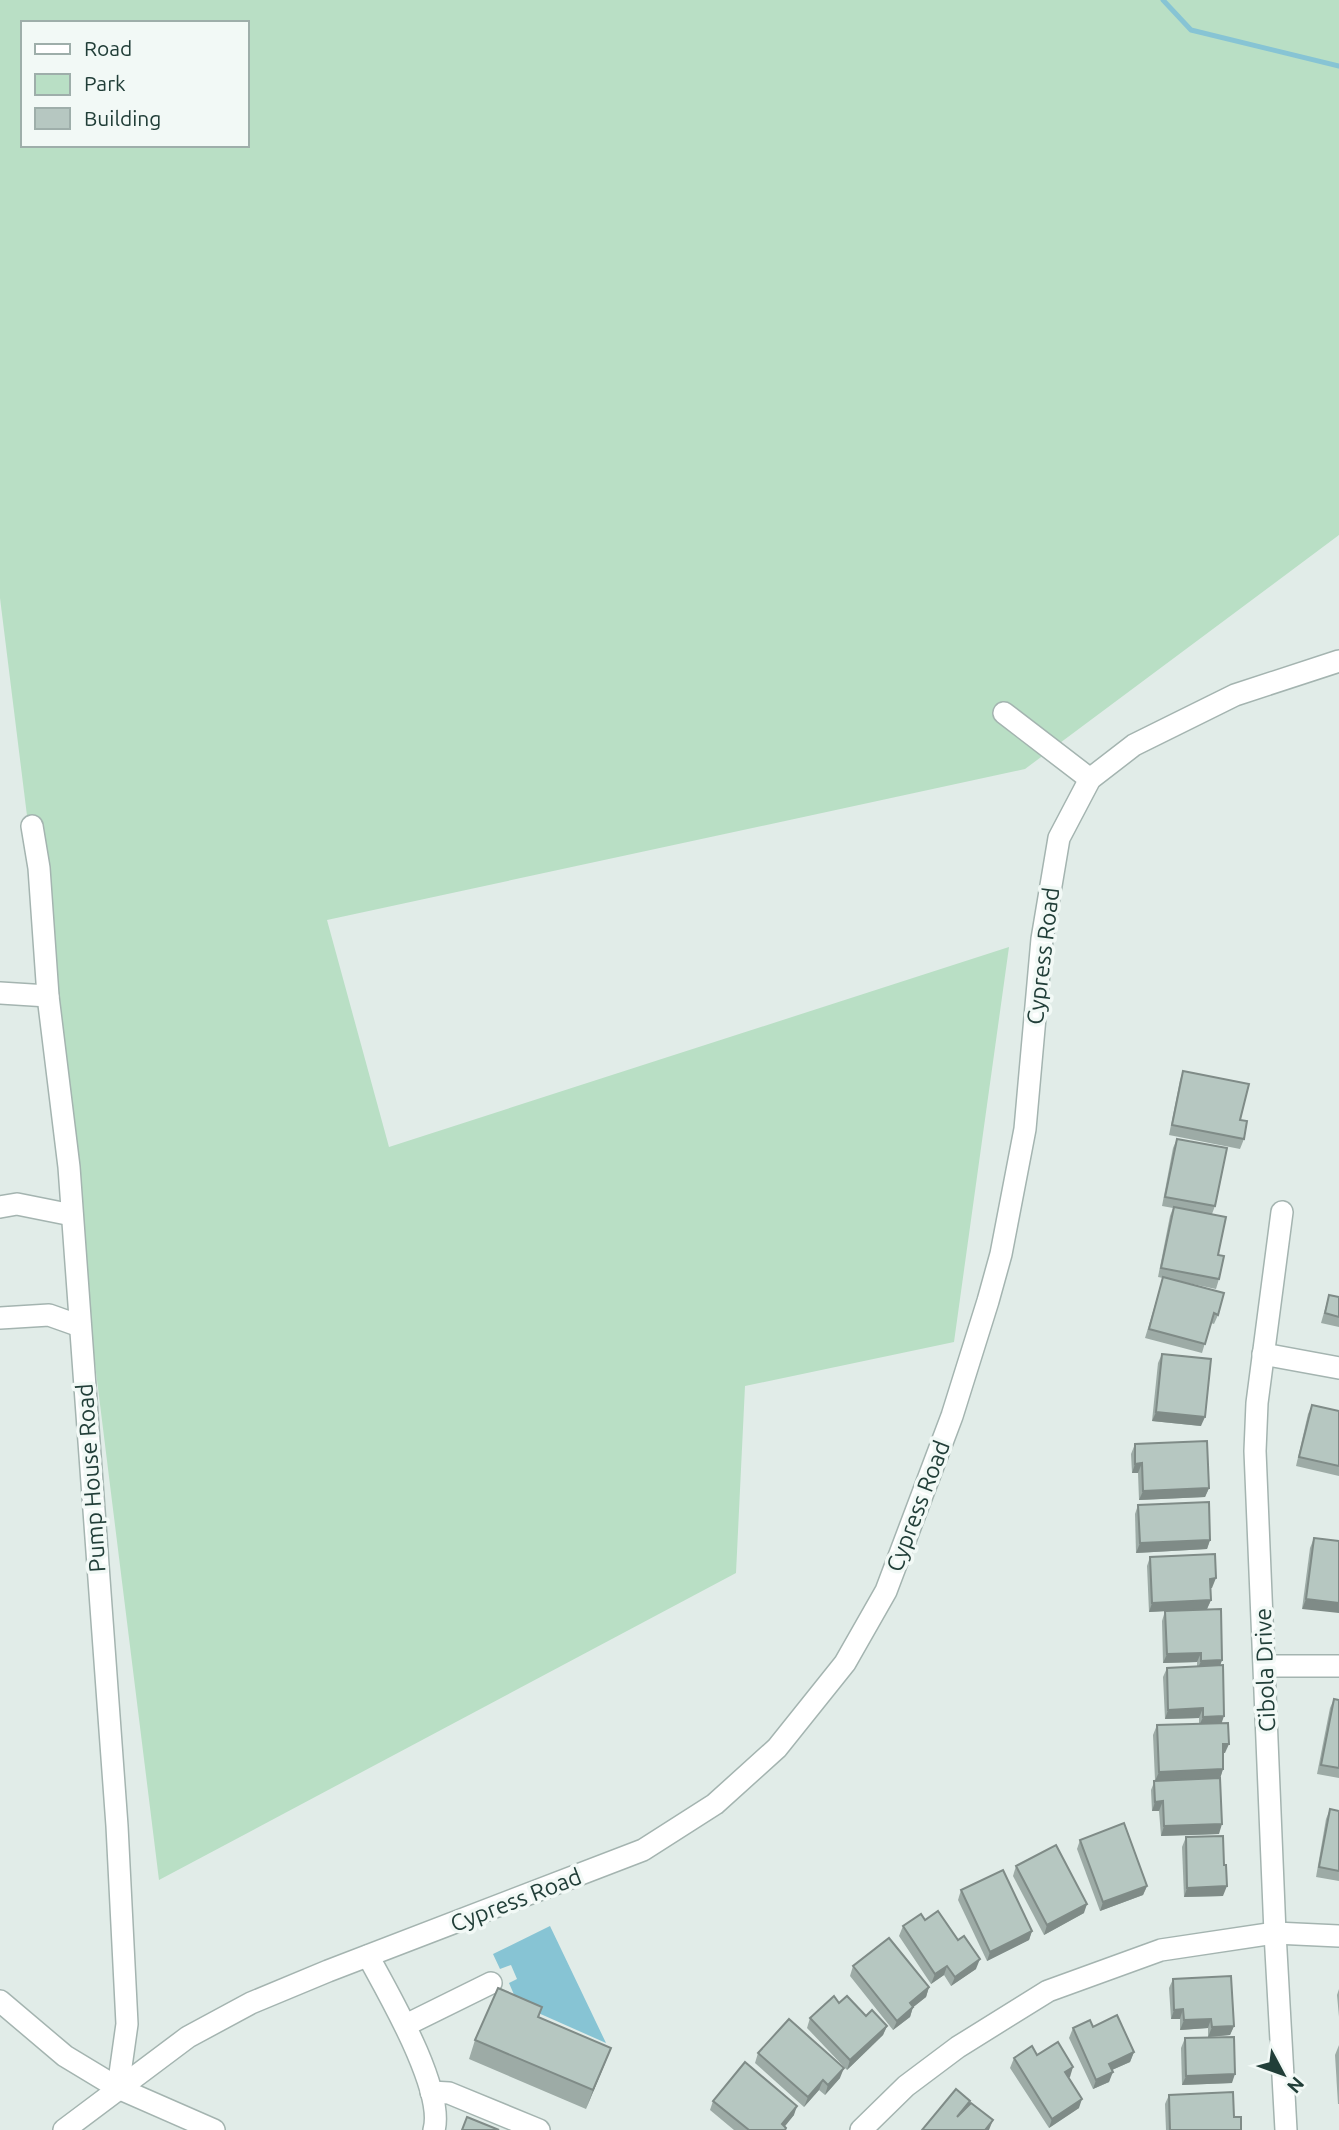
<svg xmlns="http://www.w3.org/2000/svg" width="1339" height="2130" font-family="Ubuntu,sans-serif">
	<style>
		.green { fill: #b9dfc5; fill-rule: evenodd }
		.water { fill: #87c4d4 }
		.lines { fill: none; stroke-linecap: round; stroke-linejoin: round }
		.stream { stroke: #87c4d4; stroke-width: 5 }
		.minor-casing { stroke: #a4b4b0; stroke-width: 24 }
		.minor { stroke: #fff; stroke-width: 21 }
		.wall { fill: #9daba6 }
		.shaded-wall { fill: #7f8b87 }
		.building { fill: #b6c7c1; stroke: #7f8b87; stroke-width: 2 }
		.labels { text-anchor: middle; stroke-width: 7; stroke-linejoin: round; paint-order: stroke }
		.street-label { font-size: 23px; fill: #213e38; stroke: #f2f9f6 }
	</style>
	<rect width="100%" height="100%" fill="#e1ece8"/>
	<path class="green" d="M0,0H1339V535L1025,769L327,920L389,1147L1009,947L954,1342L745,1386L736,1573L159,1880L0,598ZM23,23H247V145H23Z"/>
	<path class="water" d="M550,1926L606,2043L518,2004L509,1983L517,1979L511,1965L500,1969L493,1954Z"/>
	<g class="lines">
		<path class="stream" d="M1163,0L1191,30L1339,66"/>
		<g class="minor-casing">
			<g id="minor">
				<path d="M1004,713L1090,779"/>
				<path d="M32,826L39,868L48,996L69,1167L117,1826L127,2024L118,2088"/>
				<path d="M0,993L48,996"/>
				<path d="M0,1207L17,1204L72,1215"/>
				<path d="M1282,1212L1257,1403L1255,1451L1275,1933L1286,2130"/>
				<path d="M0,1318L49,1315L80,1326"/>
				<path d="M1263,1354L1339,1368"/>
				<path d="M1265,1666H1339"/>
				<path d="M368,1956C388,1993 445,2090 434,2130"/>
				<path d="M0,2001L65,2056L118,2088L214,2130"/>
				<path d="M406,2025L491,1983"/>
				<path d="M431,2092L449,2093L539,2130"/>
				<path d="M64,2130L188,2037L251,2003L328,1971L643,1850L715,1804L777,1748L845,1663L886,1591L952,1416L988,1301L1001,1254L1025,1129L1042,939L1059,838L1090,779L1134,745L1235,695L1339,661"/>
				<path d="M861,2130L906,2086L958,2047L1048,1991L1161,1950L1275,1933L1339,1936"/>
			</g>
		</g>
		<use href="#minor" class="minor"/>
	</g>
	<g class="wall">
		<path d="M1183,1071L1240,1120L1244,1139L1240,1149L1169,1135L1180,1080Z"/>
		<path d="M1177,1139L1215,1206L1212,1214L1218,1255L1219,1279L1216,1289L1183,1282L1218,1315L1214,1324L1211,1323L1202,1353L1145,1338L1163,1278L1158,1277L1170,1216L1173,1208L1162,1206L1173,1148Z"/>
		<path d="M1329,1295L1339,1297V1327L1321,1323Z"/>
		<path d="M1162,1354L1201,1426L1152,1421L1158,1363Z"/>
		<path d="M1312,1405L1339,1411V1476L1296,1466L1308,1414Z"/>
		<path d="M1135,1444L1209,1488L1205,1497L1139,1500L1138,1473H1132L1131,1454Z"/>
		<path d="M1138,1505L1210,1540L1207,1549L1136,1553L1135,1514Z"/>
		<path d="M1314,1538L1339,1541L1302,1609L1310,1548Z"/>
		<path d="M1150,1557L1212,1588H1210L1211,1600L1207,1609L1222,1660L1220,1665L1222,1723L1225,1753H1223V1769L1220,1778L1219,1834L1161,1836L1159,1811H1152L1151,1790L1155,1780L1153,1735L1157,1725L1199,1724V1718L1165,1719L1163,1677L1167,1668L1197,1666V1662L1163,1663L1162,1621L1165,1611L1149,1612L1147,1566Z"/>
		<path d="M1334,1699L1339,1700V1778L1317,1774L1330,1708Z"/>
		<path d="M1330,1809L1339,1811V1881L1316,1877L1326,1819Z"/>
		<path d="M1186,1837L1223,1896L1184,1897L1182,1847Z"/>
		<path d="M1080,1840L1147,1886L1143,1895L1100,1911L1077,1849Z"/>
		<path d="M1016,1866L1084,1913L1044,1935L1013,1876Z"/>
		<path d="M961,1890L1032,1931L1029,1940L987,1961L958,1900Z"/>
		<path d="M925,1920L976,1969L951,1986L944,1975L931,1984L899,1936L903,1926Z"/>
		<path d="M853,1966L929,1987L926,1997L913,2007L910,2017L893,2030L850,1976Z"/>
		<path d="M1173,1979L1234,2026L1230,2035L1208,2037V2028L1180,2030V2019H1171L1169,1988Z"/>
		<path d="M1339,1989V2017L1337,1995Z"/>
		<path d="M839,2003L887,2026L883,2035L847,2070L807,2028L810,2018Z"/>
		<path d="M542,2007L539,2017L611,2048L586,2109L469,2059L475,2040Z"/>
		<path d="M1093,2027L1134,2052L1130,2062L1112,2070L1109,2082L1093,2089L1069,2038L1073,2028Z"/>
		<path d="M1185,2038L1232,2083L1182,2085L1181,2048Z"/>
		<path d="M1339,2045V2104H1338L1335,2055Z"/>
		<path d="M758,2053L840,2078L825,2095L819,2090L804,2107L755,2063Z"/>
		<path d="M1037,2055L1070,2077H1069L1079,2108L1049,2128L1010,2068L1014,2058Z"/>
		<path d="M1169,2095L1234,2117L1241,2130H1166L1165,2104Z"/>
		<path d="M713,2101L794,2115L784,2126L786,2130H734L710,2110Z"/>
	</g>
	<g class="shaded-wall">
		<path d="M1156,1412L1205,1417L1201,1426L1152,1421Z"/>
		<path d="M1142,1463L1138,1473H1132L1135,1464Z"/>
		<path d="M1209,1488L1205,1497L1139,1500L1143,1491Z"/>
		<path d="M1210,1540L1207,1549L1136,1553L1140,1543Z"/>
		<path d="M1216,1578L1212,1588H1206L1210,1579Z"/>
		<path d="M1306,1599L1339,1603V1613L1302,1609Z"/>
		<path d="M1211,1600L1207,1609L1149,1612L1152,1603Z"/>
		<path d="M1201,1653L1197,1662L1163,1663L1167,1654Z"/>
		<path d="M1222,1660L1219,1669L1197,1670L1201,1661Z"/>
		<path d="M1203,1708L1199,1718L1165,1719L1168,1710Z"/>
		<path d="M1224,1716L1221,1725L1199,1726L1203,1717Z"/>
		<path d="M1223,1744H1229L1225,1753H1219Z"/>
		<path d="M1223,1769L1220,1779L1155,1781L1159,1772Z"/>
		<path d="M1163,1801L1159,1811H1152L1155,1802Z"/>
		<path d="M1222,1824L1219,1834L1161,1836L1164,1826Z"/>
		<path d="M1147,1886L1143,1895L1100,1911L1103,1902Z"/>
		<path d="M1227,1886L1223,1896L1184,1897L1187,1888Z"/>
		<path d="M1087,1904L1084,1913L1044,1935L1047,1925Z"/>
		<path d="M1032,1931L1029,1940L987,1961L990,1952Z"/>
		<path d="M980,1959L976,1969L951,1986L955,1977Z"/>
		<path d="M947,1966L944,1975L931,1984L935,1974Z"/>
		<path d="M929,1987L926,1997L906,2013L910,2003Z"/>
		<path d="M913,2007L910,2017L893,2030L897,2021Z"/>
		<path d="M1183,2009L1180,2019H1171L1174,2010Z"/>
		<path d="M1211,2019L1208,2028L1180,2030L1184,2020Z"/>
		<path d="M887,2026L883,2035L847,2070L850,2060Z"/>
		<path d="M1234,2026L1230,2035L1208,2037L1212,2027Z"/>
		<path d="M611,2048L604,2066L586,2109L593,2090Z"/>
		<path d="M1134,2052L1130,2062L1105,2073L1109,2064Z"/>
		<path d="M1073,2067L1070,2077L1062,2082L1065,2072Z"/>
		<path d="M844,2068L840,2078L825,2095L828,2085Z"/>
		<path d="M1113,2072L1109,2082L1093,2089L1096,2080Z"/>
		<path d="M1235,2074L1232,2083L1182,2085L1186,2076Z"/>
		<path d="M823,2080L819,2090L804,2107L808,2097Z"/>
		<path d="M1082,2099L1079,2108L1049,2128L1052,2119Z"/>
		<path d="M797,2106L794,2115L782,2130V2124Z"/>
		<path d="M993,2120L989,2130H985Z"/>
	</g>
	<g class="building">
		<path d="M1183,1071L1249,1084L1240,1120L1247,1121L1244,1139L1172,1125Z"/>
		<path d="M1177,1139L1227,1148L1215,1206L1165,1197Z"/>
		<path d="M1174,1207L1226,1217L1218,1255L1224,1256L1219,1279L1161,1268Z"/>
		<path d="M1163,1277L1224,1293L1218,1315L1214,1313L1205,1344L1149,1329Z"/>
		<path d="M1329,1295L1339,1297V1317L1325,1313Z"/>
		<path d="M1162,1354L1211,1359L1205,1417L1156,1412Z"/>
		<path d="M1312,1405L1339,1411V1466L1299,1457Z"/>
		<path d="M1207,1441L1209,1488L1143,1491L1142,1463L1135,1464V1444Z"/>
		<path d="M1209,1502L1210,1540L1140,1543L1138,1505Z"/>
		<path d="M1314,1538L1339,1541V1603L1306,1599Z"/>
		<path d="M1215,1554L1216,1578L1210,1579L1211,1600L1152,1603L1150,1557Z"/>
		<path d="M1221,1609L1222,1660L1201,1661V1653L1167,1654L1165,1611Z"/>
		<path d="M1223,1665L1224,1716L1203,1717V1708L1168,1710L1167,1668Z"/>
		<path d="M1334,1699L1339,1700V1768L1321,1765Z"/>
		<path d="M1228,1723L1229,1744H1223V1769L1159,1772L1157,1725Z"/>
		<path d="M1220,1778L1222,1824L1164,1826L1163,1801L1155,1802L1154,1781Z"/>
		<path d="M1330,1809L1339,1811V1871L1319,1867Z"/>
		<path d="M1124,1823L1147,1886L1103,1902L1080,1840Z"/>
		<path d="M1223,1836L1224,1865H1226L1227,1886L1187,1888L1186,1837Z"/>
		<path d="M1056,1845L1087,1904L1047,1925L1016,1866Z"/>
		<path d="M1003,1870L1032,1931L990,1952L961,1890Z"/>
		<path d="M938,1911L958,1940L964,1936L980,1959L955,1977L947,1966L935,1974L903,1926L921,1914L925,1920Z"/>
		<path d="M889,1938L929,1987L910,2003L913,2007L897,2021L853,1966Z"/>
		<path d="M1231,1976L1234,2026L1212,2027L1211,2019L1184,2020L1183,2009L1174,2010L1173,1979Z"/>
		<path d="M498,1988L542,2007L538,2017L611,2048L593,2090L475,2040Z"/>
		<path d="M834,1996L839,2003L847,1996L866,2016L872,2010L887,2026L850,2060L810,2018Z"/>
		<path d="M1117,2015L1134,2052L1109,2064L1113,2072L1096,2080L1073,2028L1090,2020L1093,2027Z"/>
		<path d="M789,2019L844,2068L828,2085L823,2080L808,2097L758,2053Z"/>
		<path d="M1234,2037L1235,2074L1186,2076L1185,2038Z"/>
		<path d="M1058,2042L1073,2067L1065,2072L1082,2099L1052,2119L1014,2058L1032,2046L1037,2055Z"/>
		<path d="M745,2062L797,2106L782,2124L786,2128L785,2130H749L713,2101Z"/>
		<path d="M956,2089L970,2101L957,2117L971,2103L993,2120L985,2130H922Z"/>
		<path d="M1233,2092L1234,2117H1241V2130H1170L1169,2095Z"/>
		<path d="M467,2117L499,2130H462Z"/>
	</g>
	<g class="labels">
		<g class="street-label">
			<text transform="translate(1043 956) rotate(-83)" y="8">Cypress Road</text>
			<text transform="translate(91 1478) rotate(-94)" y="8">Pump House Road</text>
			<text transform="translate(918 1506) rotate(-69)" y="8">Cypress Road</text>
			<text transform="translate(1265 1670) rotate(-92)" y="8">Cibola Drive</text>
			<text transform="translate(516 1900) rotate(-21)" y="8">Cypress Road</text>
		</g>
	</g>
	<rect x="21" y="21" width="228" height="126" fill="#f2f9f6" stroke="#9eaeaa" stroke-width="2"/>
	<rect x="35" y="44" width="35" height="10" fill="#ffffff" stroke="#9eaeaa" stroke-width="2"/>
	<text x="84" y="56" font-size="21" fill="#213e38">Road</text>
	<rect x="35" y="74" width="35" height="21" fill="#b9dfc5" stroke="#9eaeaa" stroke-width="2"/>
	<text x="84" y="91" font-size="21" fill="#213e38">Park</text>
	<rect x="35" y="108" width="35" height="21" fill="#b6c7c1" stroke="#9eaeaa" stroke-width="2"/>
	<text x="84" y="126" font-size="21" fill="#213e38">Building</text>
	<g transform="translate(1283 2074) rotate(131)" stroke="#f2f9f6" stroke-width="5" paint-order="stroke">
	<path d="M0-5L12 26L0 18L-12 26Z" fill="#213e38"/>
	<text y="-10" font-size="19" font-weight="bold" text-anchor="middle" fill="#213e38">N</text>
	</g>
</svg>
